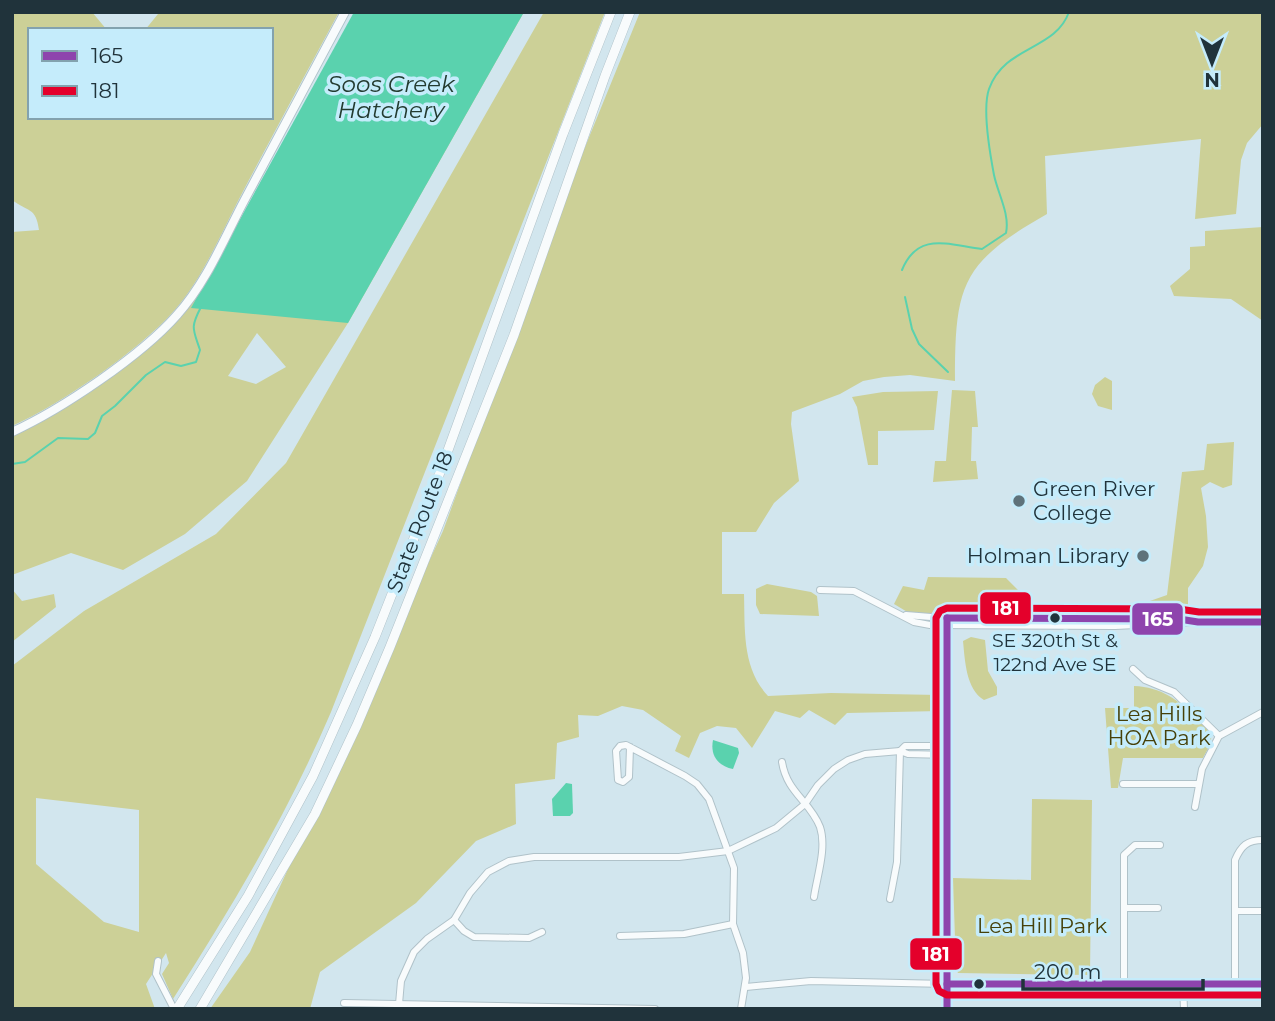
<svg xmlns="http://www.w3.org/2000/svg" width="1275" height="1021" font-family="Montserrat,sans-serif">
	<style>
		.green { fill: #ccd097; fill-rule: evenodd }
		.water { fill: #5ad2ae }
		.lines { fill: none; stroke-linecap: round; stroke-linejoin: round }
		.stream { stroke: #5ad2ae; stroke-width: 2 }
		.minor-casing { stroke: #b0c2c9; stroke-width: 8 }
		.major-casing { stroke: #b0c2c9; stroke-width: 10 }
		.highway-casing { stroke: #b0c2c9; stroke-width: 10 }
		.minor { stroke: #f8fbfc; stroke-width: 6 }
		.major { stroke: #f8fbfc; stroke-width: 8 }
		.highway { stroke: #f8fbfc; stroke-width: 9 }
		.bus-1-casing { stroke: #c5ecfb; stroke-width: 12 }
		.bus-2-casing { stroke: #c5ecfb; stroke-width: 12 }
		.bus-1 { stroke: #8e44ad; stroke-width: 7 }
		.bus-2 { stroke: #e4002b; stroke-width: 7 }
		.poi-dot { fill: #5e727a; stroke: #c5ecfb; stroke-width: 2.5 }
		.bus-dot { fill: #20333b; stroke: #c5ecfb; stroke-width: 2.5 }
		.labels { text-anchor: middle; stroke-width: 7; stroke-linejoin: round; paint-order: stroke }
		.bus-label { font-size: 19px; fill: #20333b; stroke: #c5ecfb }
		.poi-label { font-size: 21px; fill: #20333b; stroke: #c5ecfb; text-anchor: start }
		.street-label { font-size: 21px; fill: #20333b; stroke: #c5ecfb }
		.park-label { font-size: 21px; fill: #464109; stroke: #c5ecfb }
		.water-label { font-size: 23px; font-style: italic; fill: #233b30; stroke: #c5ecfb }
		.line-badge { stroke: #c5ecfb; stroke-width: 2.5 }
		.badge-label { font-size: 19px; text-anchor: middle; font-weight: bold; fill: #fff }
	</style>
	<rect width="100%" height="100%" fill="#d2e6ee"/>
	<g class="green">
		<path d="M12,12H92L107,30H30V117H271V30H145L158,14L339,12C305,75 271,138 238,201C219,238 201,281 173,312C138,351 61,404 12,426V232L39,230C36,207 28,212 12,200Z"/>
		<path d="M524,12L348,323L247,481L185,534L123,570L71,553L12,575V436C64,413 141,360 179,318C198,298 210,273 223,250ZM257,333L286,367L256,384L228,376Z"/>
		<path d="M544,12H605L331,712C287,815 233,905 173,999L162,974L169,963L166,953L146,984L155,1009H12V666L84,611L216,534L286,463ZM36,798L139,810V932L104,922L36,864Z"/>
		<path d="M640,12H1263V124L1247,143L1241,160L1236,214L1195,219L1201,139L1045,156L1047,214C961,263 955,285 955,381L910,375L884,377L863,381L840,394L792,412L791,424L799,481L774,503L756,532H722V594H744C745,630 742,668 768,696L831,693L939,695L940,711L847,713L835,725L809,710L800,718L775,711L752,748L736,728L717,726L700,733L689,758L675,751L681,736L643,710L622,706L598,716L578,715L579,737L557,743L555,779L515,784L516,824L476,841L416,903L320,972L310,1009H210L250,952L443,531L570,184Z"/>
		<path d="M1263,227V321L1231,299L1174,296L1170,286L1190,269V247L1205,246V231Z"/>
		<path d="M1105,377L1112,381V410L1098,406L1092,394L1095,385Z"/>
		<path d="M952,390L975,391L978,427H972L971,461H976L978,479L933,482L935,461H946Z"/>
		<path d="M938,391L934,430L878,431V465H868L857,407L852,397L883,392Z"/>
		<path d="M1234,442L1232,485L1223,488L1210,482L1201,488L1206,516L1208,547L1203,566L1188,588V614L1145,613L1147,602L1167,595L1182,472L1204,470L1207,444Z"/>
		<path d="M928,577L1006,578L1025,597L1014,613H909L894,604L903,586L924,590Z"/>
		<path d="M767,584L811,592L817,596L819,616L760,614L756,605V589Z"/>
		<path d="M12,589L22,601L54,594L56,607L12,642Z"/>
		<path d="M971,637L985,640L988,671L997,687V695L984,700C966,689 965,661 963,641Z"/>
		<path d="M1134,686C1161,687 1179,700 1197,719C1202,724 1210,730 1211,737C1212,744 1206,752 1203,758H1123L1118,788H1111L1105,708H1134Z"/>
		<path d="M1032,799L1092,800L1090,975L958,973L956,969L953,878L1031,880Z"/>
	</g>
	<g class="water">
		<path d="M354,12H524L348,323L191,308Z"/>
		<path d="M713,740L738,748L739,753L733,769C718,766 710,756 713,740Z"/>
		<path d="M566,783L572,784L573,813L570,816H553L552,799Z"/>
	</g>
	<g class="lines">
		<g class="stream">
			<path d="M902,270C918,231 948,245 982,249L1006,233C1010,214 998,194 994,175C990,154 982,109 989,89C1005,45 1055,51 1069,12"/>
			<path d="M905,297L912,329L919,344L948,372"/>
			<path d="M12,464L25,462L58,438L88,439L95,433L102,416L115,406L146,375L165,362L181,366L196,362L200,350C193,329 190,328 201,307"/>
		</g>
		<g class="minor-casing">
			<g id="minor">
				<path d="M820,590L854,591L914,622L930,625L1115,626L1198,622H1263"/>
				<path d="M906,615L956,619L1189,621"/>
				<path d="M1133,669L1145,680L1174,692L1219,736"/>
				<path d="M630,747L629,777L623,782L618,780L616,751L620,746L626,745L685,776L697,784L709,799L734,868L733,924L743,953L746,978L741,1009"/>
				<path d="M900,751L905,746H948"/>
				<path d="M782,762C787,793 810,801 820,827C827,848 817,876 814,897"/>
				<path d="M1123,784H1198"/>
				<path d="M1195,807L1202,769L1219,736L1263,712"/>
				<path d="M890,899L897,862L900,751"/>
				<path d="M1124,908H1158"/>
				<path d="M1235,911H1263"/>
				<path d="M454,920L464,931L474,937L529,938L542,932"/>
				<path d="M620,936L684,934L733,924"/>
				<path d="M158,961L156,974L174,1009"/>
				<path d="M1235,983V860C1241,846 1247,840 1263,840"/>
				<path d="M1124,984V855L1135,845H1160"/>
				<path d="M1183,985L1184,1009"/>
				<path d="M746,987L811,981L947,984H1263"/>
				<path d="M344,1003L655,1009"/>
				<path d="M399,1004L401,981L414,952L427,939L454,920L470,893L488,872L509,861L534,857H679L728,851L776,828L805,804L818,785L834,769L848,760L865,754L900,751L908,754L948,755"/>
				<path d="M947,1009V618"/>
			</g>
		</g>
		<g class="major-casing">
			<path id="major" d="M12,432C62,409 141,356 177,315C206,283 224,239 244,201C278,138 311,75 345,12"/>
		</g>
		<g class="highway-casing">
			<g id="highway">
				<path d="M177,1009L248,896L313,776L375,637L439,475L563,134L611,12"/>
				<path d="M200,1009L315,814L357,725L390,647L514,335L605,76L630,12"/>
			</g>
		</g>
		<use href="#minor" class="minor"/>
		<use href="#major" class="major"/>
		<use href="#highway" class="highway"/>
		<g class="bus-1-casing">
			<g id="bus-1">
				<path d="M947,618L1179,619L1198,622H1263"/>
				<path d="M947,618V1009"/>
				<path d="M947,984H1263"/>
			</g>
		</g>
		<g class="bus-2-casing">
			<path id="bus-2" d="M1263,612H1199L1179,609L947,608L940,611L936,618V984L939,991L947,995H1263"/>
		</g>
		<use href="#bus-1" class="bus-1"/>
		<use href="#bus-2" class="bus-2"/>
	</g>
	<g class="poi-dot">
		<circle cx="1019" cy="501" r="7"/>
		<circle cx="1143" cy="556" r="7"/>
	</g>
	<g class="bus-dot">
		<circle cx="1055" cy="618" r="6"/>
		<circle cx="979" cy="984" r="6"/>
	</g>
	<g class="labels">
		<g class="bus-label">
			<text x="1055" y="647">SE 320th St &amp;<tspan x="1055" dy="24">122nd Ave SE</tspan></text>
		</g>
		<g class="poi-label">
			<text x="1033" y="496">Green River<tspan x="1033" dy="24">College</tspan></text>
			<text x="1129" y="563" text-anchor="end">Holman Library</text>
		</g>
		<g class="street-label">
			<text transform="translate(420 522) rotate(-69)" y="7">State Route 18</text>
		</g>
		<g class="park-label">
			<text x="1159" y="721">Lea Hills<tspan x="1159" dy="24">HOA Park</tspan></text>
			<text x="1042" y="933">Lea Hill Park</text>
		</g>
		<g class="water-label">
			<text x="391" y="92">Soos Creek<tspan x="391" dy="26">Hatchery</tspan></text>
		</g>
	</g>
	<g class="line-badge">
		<rect x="979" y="591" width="53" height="34" rx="7" fill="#e4002b"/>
		<rect x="1131" y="602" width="53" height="34" rx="7" fill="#8e44ad"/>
		<rect x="909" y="937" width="54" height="34" rx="7" fill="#e4002b"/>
	</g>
	<g class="badge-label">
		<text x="1006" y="615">181</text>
		<text x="1158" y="626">165</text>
		<text x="936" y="961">181</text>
	</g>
	<rect width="1275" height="1021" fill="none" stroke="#20333b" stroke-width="28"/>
	<rect x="28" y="28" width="245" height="91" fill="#c5ecfb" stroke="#83a2ae" stroke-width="2"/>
	<rect x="42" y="51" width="35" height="10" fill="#8e44ad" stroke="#83a2ae" stroke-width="2"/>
	<text x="91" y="63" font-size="21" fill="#20333b">165</text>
	<rect x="42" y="86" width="35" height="10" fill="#e4002b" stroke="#83a2ae" stroke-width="2"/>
	<text x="91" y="98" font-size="21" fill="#20333b">181</text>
	<g transform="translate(1212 63) rotate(180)" stroke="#c5ecfb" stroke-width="5" paint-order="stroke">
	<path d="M0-5L12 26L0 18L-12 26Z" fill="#20333b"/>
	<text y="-10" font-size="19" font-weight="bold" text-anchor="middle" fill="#20333b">N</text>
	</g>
	<path d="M1023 979v10h180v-10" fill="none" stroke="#20333b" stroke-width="3.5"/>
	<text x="1034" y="979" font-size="21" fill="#20333b" stroke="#c5ecfb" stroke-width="5" paint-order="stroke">200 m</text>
</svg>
